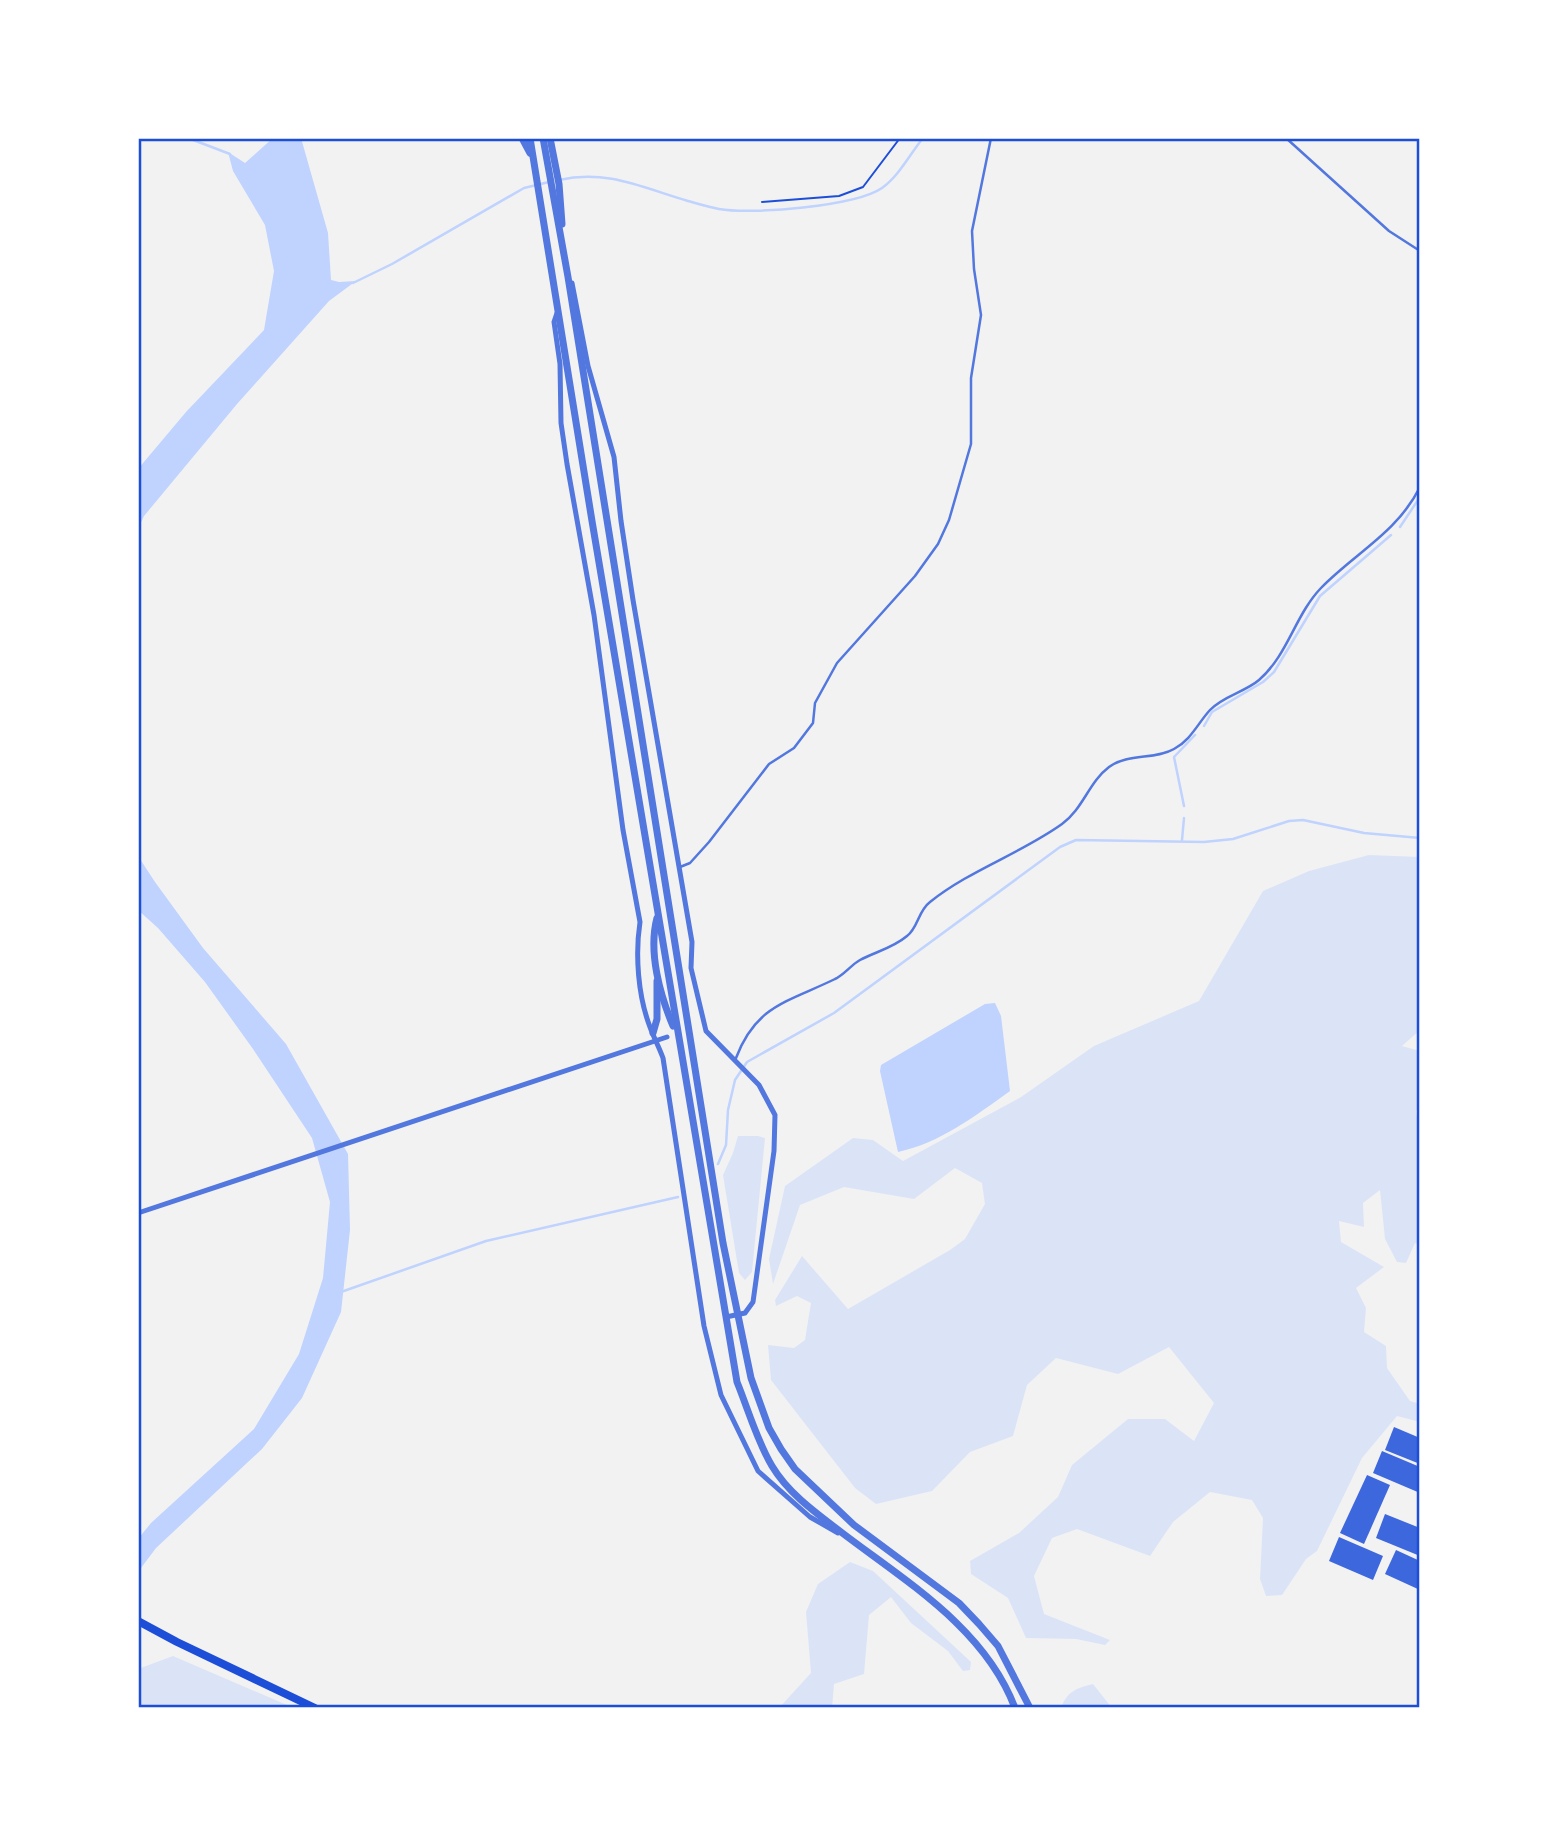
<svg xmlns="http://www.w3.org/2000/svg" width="1558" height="1846" font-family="Cabin,sans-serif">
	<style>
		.green { fill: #dbe4f7 }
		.water { fill: #bfd3fe }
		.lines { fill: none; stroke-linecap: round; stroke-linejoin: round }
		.stream { stroke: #bfd3fe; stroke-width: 2.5 }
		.building { fill: #3d67dc }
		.path { stroke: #1d4ed8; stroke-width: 2 }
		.service { stroke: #5277de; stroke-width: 2.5 }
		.minor { stroke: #5277de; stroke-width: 5 }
		.tertiary { stroke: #5277de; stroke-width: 7 }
		.secondary { stroke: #1d4ed8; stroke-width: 8 }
		.neatline { fill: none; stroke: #1d4ed8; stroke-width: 2.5 }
	</style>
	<rect width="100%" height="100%" fill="#f2f2f2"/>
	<g class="green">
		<path d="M1369,855L1420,857V1030L1402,1046L1420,1051V1106L1416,1111L1420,1137V1245L1415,1243L1406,1263L1397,1262L1385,1239L1380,1190L1363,1203L1364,1227L1339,1221L1341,1242L1384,1267L1356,1288L1366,1308L1364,1332L1386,1346L1387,1368L1410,1401L1420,1404V1422L1397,1416L1362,1458L1317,1551L1306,1559L1282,1595L1266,1596L1260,1579L1263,1518L1252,1500L1210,1492L1173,1522L1150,1556L1077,1529L1052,1538L1034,1576L1044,1614L1110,1640L1105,1645L1076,1639L1026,1638L1008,1598L971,1574L970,1561L1019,1533L1058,1497L1072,1465L1128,1419H1165L1194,1441L1214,1403L1169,1347L1118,1374L1056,1358L1027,1385L1013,1436L970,1452L932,1491L876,1504L855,1488L771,1380L768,1345L794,1348L805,1340L811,1303L797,1296L776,1306L775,1300L802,1256L848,1309L950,1250L965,1239L985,1204L982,1183L955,1168L914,1199L844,1187L800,1205L773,1284L769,1259L785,1186L853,1138L873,1140L903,1161L1021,1097L1094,1046L1199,1001L1263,891L1309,871Z"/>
		<path d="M738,1136H758L765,1138L752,1272L745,1280L739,1273L723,1175L733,1153Z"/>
		<path d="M850,1562L873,1571L971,1662L970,1670L963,1671L948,1651L911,1623L891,1597L869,1615L864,1674L834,1684L832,1708H779L811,1673L806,1612L818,1584Z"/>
		<path d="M173,1656L294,1708H138V1669Z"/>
		<path d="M1093,1684L1112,1708H1061C1067,1691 1077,1688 1093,1684Z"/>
	</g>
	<g class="water">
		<path d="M273,138H301L328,233L331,280L339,282L356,281L329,301L237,404L144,516L138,529V469L186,412L264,330L274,271L265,225L233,171L228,152L245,163Z"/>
		<path d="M138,856L155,882L203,948L286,1044L348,1154L350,1230L341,1312L302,1398L262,1449L156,1548L138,1572V1539L151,1523L254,1429L299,1354L323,1278L330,1202L312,1138L253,1049L205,982L158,928L138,910Z"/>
		<path d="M995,1003L1001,1016L1010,1091C975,1116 940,1143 898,1152L880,1071L881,1065L985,1004Z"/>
	</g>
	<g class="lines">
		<g class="stream">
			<path d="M188,138L230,154"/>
			<path d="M559,180C607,169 643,188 688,201C699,204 709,207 719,209C752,215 856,206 882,188C899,176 910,154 923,138"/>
			<path d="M353,283L392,264L524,188L549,182"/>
			<path d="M1400,527L1420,497"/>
			<path d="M1204,726L1212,712L1263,682L1274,672L1320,596L1391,535"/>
			<path d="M1184,806L1174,757L1195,735"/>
			<path d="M1182,840L1184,818"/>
			<path d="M718,1164L726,1145L728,1110L735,1080L747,1062L834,1013L1060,847L1076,840L1204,842L1233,839L1289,821L1303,820L1364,833L1420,838"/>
			<path d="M341,1292L486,1241L678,1197"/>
		</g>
	</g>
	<g class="building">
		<path d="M1394,1427L1420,1438V1464L1385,1450Z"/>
		<path d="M1382,1451L1420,1467V1493L1373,1473Z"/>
		<path d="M1367,1475L1390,1485L1364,1544L1340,1533Z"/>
		<path d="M1385,1514L1420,1528V1556L1376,1538Z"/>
		<path d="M1339,1537L1383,1556L1373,1580L1329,1561Z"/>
		<path d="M1396,1550L1420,1561V1590L1385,1574Z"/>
	</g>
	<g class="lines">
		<path class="path" d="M762,202L839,196L863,187L900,138"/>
		<g class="service">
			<path d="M1286,138L1389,231L1420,251"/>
			<path d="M680,867L690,863L709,842L769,764L794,748L813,723L815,703L837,663L915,576L938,544L949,520L971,444V378L981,315L974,269L972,231L991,138"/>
			<path d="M736,1058C756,1005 788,1002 835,979C844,975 851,965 860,960C875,952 893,948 907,936C918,928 918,911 930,902C970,870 1020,854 1062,824C1083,809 1089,782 1109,767C1128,753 1155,760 1174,749C1191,740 1198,723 1210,710C1223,696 1245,692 1259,680C1288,655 1295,615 1321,588C1355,553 1397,533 1420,487"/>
		</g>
		<g class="minor">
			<path d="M572,283L588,366L614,457L621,521L633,600L692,942L691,968L706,1031L759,1085L775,1115L774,1151L753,1302L745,1313L726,1317"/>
			<path d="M557,313L554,322L560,364L561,423L567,464L594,615L623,830L640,922C635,955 638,996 650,1027C654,1038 659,1047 663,1058L704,1326L721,1395L758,1471L810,1517L838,1533"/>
			<path d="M138,1213L667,1037"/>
		</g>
		<g class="tertiary">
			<path d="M522,138L530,153"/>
			<path d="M530,138L592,521L737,1382C748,1409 757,1441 772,1466C788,1493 816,1513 841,1532C905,1581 985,1628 1015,1708"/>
			<path d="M543,138L568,277L723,1243L751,1378L769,1428L781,1449L795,1469L854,1525L959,1603L979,1624L998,1646L1030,1708"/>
			<path d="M550,138L559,184L562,224"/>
			<path d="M657,918C648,952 660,995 673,1026"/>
			<path d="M653,1033L657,1019V981"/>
		</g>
		<path class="secondary" d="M138,1621L177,1642L315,1708"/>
	</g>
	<rect width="1558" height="1846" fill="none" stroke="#ffffff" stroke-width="280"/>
	<rect x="140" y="140" width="1278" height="1566" class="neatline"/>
</svg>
